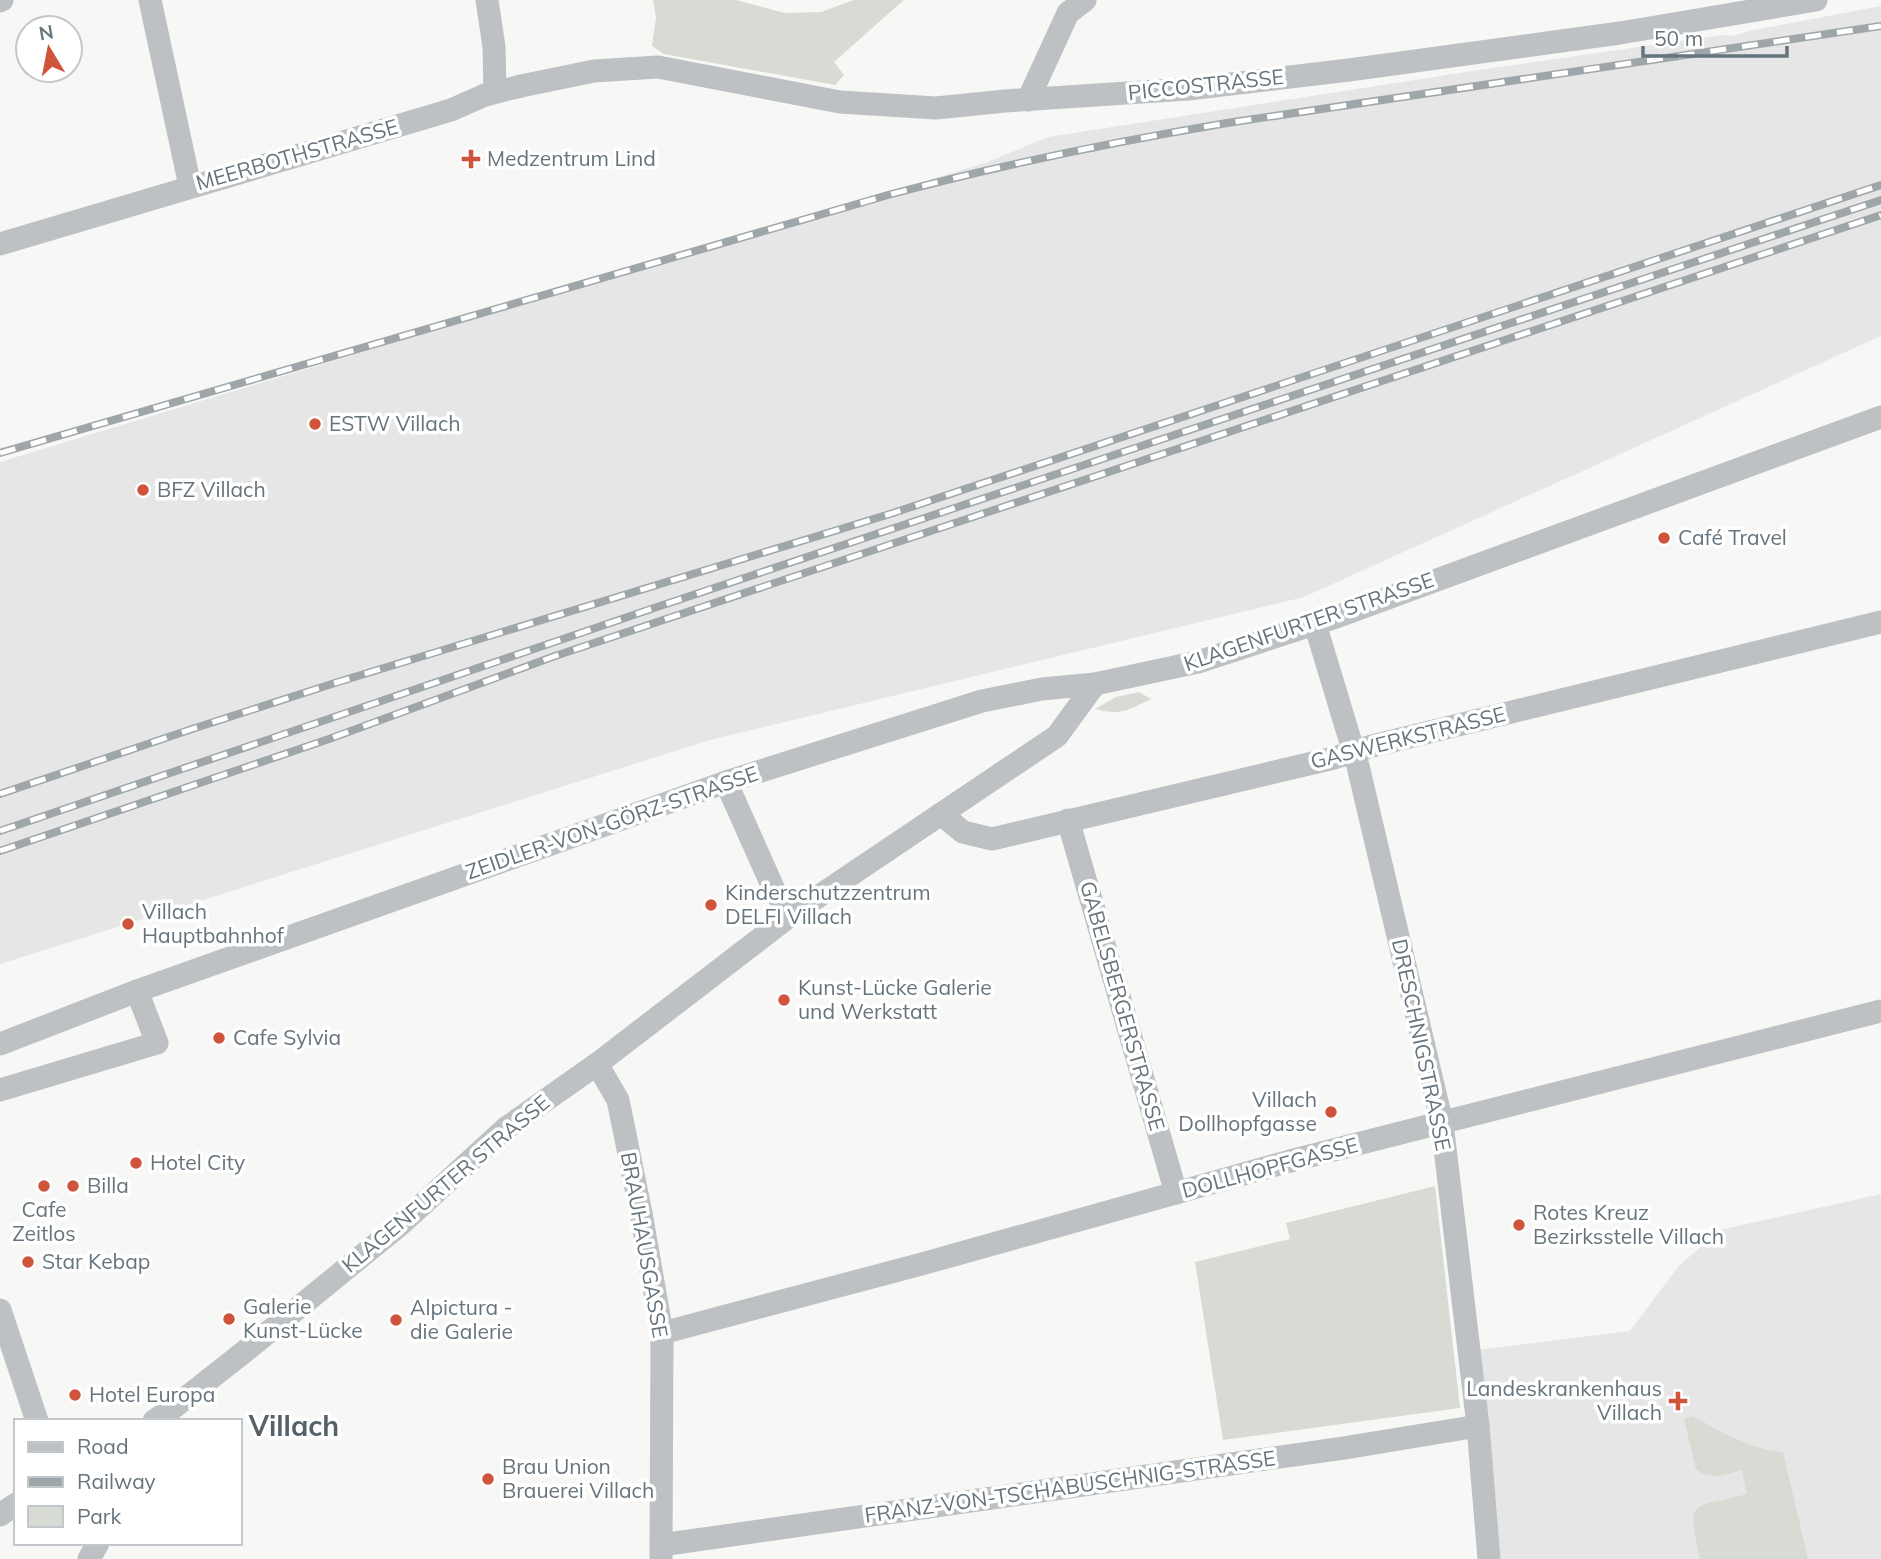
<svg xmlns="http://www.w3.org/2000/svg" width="1881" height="1559" font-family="Mulish,sans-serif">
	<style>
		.built { fill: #e5e6e5 }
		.green { fill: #d7dbd4 }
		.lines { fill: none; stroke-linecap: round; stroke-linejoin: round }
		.minor { stroke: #bdc1c4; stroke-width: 23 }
		.rail-casing { stroke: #9fa6aa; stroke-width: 8 }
		.rail { stroke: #fff; stroke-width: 5; stroke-dasharray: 16; stroke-linecap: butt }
		.poi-dot { fill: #d0533c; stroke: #fff; stroke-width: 2.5 }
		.labels { text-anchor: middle; stroke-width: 7; stroke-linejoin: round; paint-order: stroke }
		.street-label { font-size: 21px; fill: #66747c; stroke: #fff }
		.poi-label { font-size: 21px; fill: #66747c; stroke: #fff; text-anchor: start }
		.district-label { font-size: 28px; font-weight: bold; fill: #576268; stroke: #fff }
	</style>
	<rect width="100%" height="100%" fill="#f7f7f5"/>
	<g class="built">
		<path d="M1881,6V336L1304,597L710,740L0,964V462L985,163L1048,137L1466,72L1722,35L1732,36L1749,31Z"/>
		<path d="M1881,1194V1559H1495L1469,1351L1630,1331L1678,1267L1719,1230Z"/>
	</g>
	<g class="green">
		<path d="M653,0H736L785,13L821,12L854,0H904L834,62L844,75L835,85L664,54L652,46L656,18Z"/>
		<path d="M1139,692L1151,699C1128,710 1121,716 1095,709L1116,697Z"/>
		<path d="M1435,1186L1460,1408L1223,1440L1195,1262L1290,1239L1286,1223Z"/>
		<path d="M1693,1416C1716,1430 1756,1451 1783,1452L1808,1559H1700C1685,1495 1694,1509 1747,1494L1742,1470C1727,1474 1709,1481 1696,1469L1684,1419Z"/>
	</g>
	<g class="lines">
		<g class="minor">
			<path d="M150,0L190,186"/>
			<path d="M487,0L494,47L495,92"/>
			<path d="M0,1L2,0"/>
			<path d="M1028,100L1068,13L1085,0"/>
			<path d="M0,244L451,110L485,95L521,86L594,71L658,67L840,102L936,108L1005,101L1188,89L1349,70L1620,33L1816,0"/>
			<path d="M1315,624L1358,766L1442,1123L1478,1426L1489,1559"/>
			<path d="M726,782L775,892L791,915"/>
			<path d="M941,814L963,832L992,839L1334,758L1372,746L1881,622"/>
			<path d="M1068,820L1176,1193"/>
			<path d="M0,1044L137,991L726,782L982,701L1042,689L1095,684L1198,662L1339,616L1881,417"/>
			<path d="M597,1064L618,1100L641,1213L662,1333L661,1558"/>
			<path d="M0,1090L157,1043L137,991"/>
			<path d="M0,1310L37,1421"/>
			<path d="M662,1333L918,1265L1290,1161L1881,1011"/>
			<path d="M154,1421L173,1408L244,1352L401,1224L506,1128L597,1064L791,915L1057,736L1095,684"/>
			<path d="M0,1515L16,1504"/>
			<path d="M661,1545L1344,1448L1478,1426"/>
			<path d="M89,1559L98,1543"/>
		</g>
		<g class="rail-casing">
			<g id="rail">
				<path d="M0,453L888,195C1000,165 1113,142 1227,123L1881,26"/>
				<path d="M0,794L192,729L338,682L890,514L1881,185"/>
				<path d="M0,831L654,608L1881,200"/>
				<path d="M0,851L329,739L555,656L1881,215"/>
			</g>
		</g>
		<use href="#rail" class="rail"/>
	</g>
	<g class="poi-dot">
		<path d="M467.5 148.5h7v7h7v7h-7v7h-7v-7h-7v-7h7z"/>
		<circle cx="315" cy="424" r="7"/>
		<circle cx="143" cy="490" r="7"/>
		<circle cx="1664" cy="538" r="7"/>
		<circle cx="711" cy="905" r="7"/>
		<circle cx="128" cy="924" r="7"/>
		<circle cx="784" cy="1000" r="7"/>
		<circle cx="219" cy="1038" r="7"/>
		<circle cx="1331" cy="1112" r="7"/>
		<circle cx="136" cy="1163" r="7"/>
		<circle cx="44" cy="1186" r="7"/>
		<circle cx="73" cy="1186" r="7"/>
		<circle cx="1519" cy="1225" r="7"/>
		<circle cx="28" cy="1262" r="7"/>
		<circle cx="229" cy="1319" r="7"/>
		<circle cx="396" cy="1320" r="7"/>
		<circle cx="75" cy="1395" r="7"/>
		<path d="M1674.5 1390.5h7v7h7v7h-7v7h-7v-7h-7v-7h7z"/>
		<circle cx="488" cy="1479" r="7"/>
	</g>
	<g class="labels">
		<g class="street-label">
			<text transform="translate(1206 85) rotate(-6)" y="7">PICCOSTRASSE</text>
			<text transform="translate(297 155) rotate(-16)" y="7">MEERBOTHSTRASSE</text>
			<text transform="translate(1309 622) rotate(-19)" y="7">KLAGENFURTER STRASSE</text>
			<text transform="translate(1408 738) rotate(-14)" y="7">GASWERKSTRASSE</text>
			<text transform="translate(612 823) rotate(-19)" y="7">ZEIDLER-VON-GÖRZ-STRASSE</text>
			<text transform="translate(1122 1006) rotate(74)" y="7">GABELSBERGERSTRASSE</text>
			<text transform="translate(1421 1045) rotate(78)" y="7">DRESCHNIGSTRASSE</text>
			<text transform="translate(1270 1168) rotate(-15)" y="7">DOLLHOPFGASSE</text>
			<text transform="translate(446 1184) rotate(-40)" y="7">KLAGENFURTER STRASSE</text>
			<text transform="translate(644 1245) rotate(80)" y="7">BRAUHAUSGASSE</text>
			<text transform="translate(1070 1487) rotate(-8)" y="7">FRANZ-VON-TSCHABUSCHNIG-STRASSE</text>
		</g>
		<g class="poi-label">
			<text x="487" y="166">Medzentrum Lind</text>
			<text x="329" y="431">ESTW Villach</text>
			<text x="157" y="497">BFZ Villach</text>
			<text x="1678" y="545">Café Travel</text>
			<text x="725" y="900">Kinderschutzzentrum<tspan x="725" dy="24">DELFI Villach</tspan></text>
			<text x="142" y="919">Villach<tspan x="142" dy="24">Hauptbahnhof</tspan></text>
			<text x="798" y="995">Kunst-Lücke Galerie<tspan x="798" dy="24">und Werkstatt</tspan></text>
			<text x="233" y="1045">Cafe Sylvia</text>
			<text x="1317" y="1107" text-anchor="end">Villach<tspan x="1317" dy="24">Dollhopfgasse</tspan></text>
			<text x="150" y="1170">Hotel City</text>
			<text x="87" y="1193">Billa</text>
			<text x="44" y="1217" text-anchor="middle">Cafe<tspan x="44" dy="24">Zeitlos</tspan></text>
			<text x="1533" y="1220">Rotes Kreuz<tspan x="1533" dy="24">Bezirksstelle Villach</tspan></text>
			<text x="42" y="1269">Star Kebap</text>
			<text x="243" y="1314">Galerie<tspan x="243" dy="24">Kunst-Lücke</tspan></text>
			<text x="410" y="1315">Alpictura -<tspan x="410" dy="24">die Galerie</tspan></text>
			<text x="1662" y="1396" text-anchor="end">Landeskrankenhaus<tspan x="1662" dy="24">Villach</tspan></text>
			<text x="89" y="1402">Hotel Europa</text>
			<text x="502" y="1474">Brau Union<tspan x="502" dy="24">Brauerei Villach</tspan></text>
		</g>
		<g class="district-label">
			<text x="294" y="1436">Villach</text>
		</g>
	</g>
	<rect x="14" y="1419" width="228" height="126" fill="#ffffff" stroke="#c2c7cb" stroke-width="2"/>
	<rect x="28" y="1442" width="35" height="10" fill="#bdc1c4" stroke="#c2c7cb" stroke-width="2"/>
	<text x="77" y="1454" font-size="21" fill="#66747c">Road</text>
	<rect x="28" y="1477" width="35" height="10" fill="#9fa6aa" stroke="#c2c7cb" stroke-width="2"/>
	<text x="77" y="1489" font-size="21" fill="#66747c">Railway</text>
	<rect x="28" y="1506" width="35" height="21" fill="#d7dbd4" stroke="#c2c7cb" stroke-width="2"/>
	<text x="77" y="1524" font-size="21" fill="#66747c">Park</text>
	<g transform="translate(49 49) rotate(350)"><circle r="33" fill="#ffffff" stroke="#c2c7cb" stroke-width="2"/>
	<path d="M0-5L12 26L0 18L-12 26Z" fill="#d0533c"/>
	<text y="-10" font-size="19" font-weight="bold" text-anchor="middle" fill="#66747c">N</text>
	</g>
	<path d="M1643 46v10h144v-10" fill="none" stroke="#66747c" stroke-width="3.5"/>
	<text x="1654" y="46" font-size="21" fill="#66747c" stroke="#ffffff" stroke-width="5" paint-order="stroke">50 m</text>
</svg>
